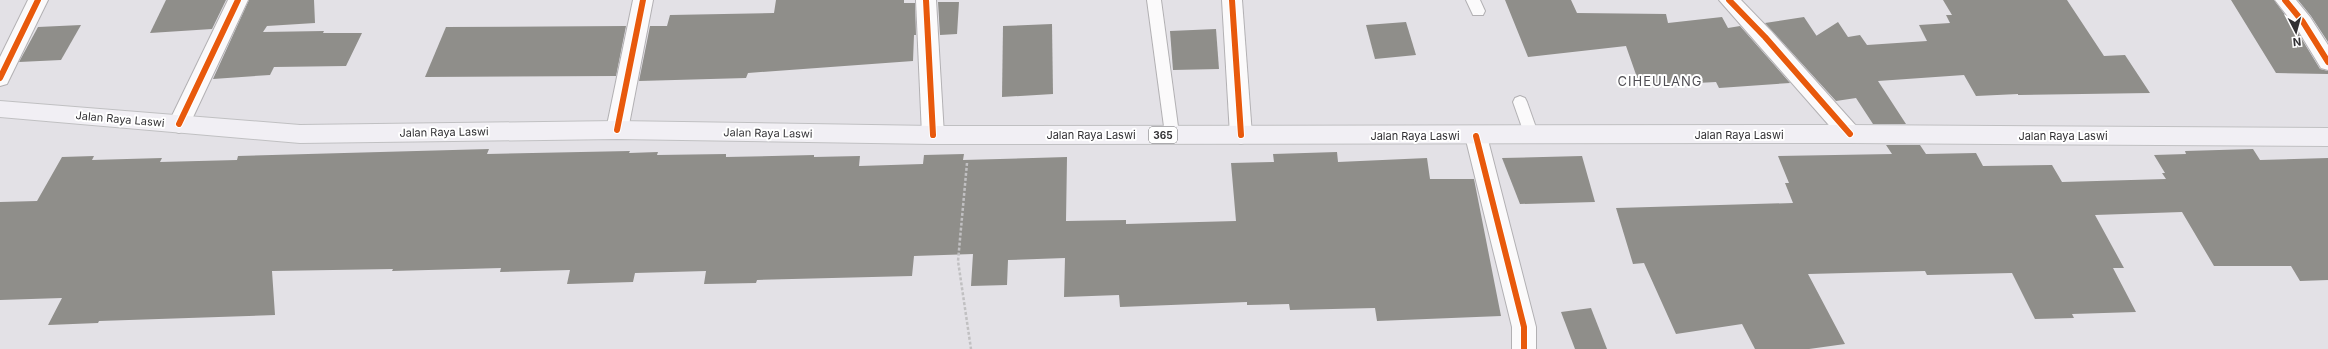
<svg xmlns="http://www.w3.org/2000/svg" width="2328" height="349" font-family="Inter,sans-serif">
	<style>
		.building { fill: #8f8e8a }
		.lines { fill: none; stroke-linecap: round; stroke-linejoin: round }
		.service-casing { stroke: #b2b0b3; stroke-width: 2 }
		.minor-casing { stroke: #b2b0b3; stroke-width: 2 }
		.primary-casing { stroke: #c0c0c2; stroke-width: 2 }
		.path { stroke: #c1c0c2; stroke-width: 2.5; stroke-dasharray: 3 2; stroke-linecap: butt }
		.service { fill: #fbfafb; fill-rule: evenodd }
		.minor { fill: #fbfafb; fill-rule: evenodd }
		.primary { fill: #f1eff4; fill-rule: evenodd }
		.cycleway-casing { stroke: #fff; stroke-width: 8 }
		.cycleway { stroke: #e8590c; stroke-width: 6 }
		.labels { text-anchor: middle; stroke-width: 4; stroke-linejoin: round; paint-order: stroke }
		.shield { fill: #fff; stroke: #6f6e70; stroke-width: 1 }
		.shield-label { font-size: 10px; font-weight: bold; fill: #313033 }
		.street-label { font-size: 11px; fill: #313033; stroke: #fff }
		.quarter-label { font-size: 13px; letter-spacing: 1px; fill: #504e54; stroke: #fff }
	</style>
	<rect width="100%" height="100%" fill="#e3e1e6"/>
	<g class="building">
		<path d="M166,0H226L212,29L150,33Z"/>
		<path d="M249,0H314L315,23L267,26L263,32L324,31L323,33H362L346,66L274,67L270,75L213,79Z"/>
		<path d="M776,0H904V3H915L916,35H914L913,61L748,73L746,78L639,81L650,26H667L670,15L774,13Z"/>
		<path d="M1505,0H1571L1577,13L1666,14L1668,23L1722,17L1728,28L1740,26L1790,83L1719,88L1716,82L1640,86L1626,46L1528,57Z"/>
		<path d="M1943,0H2067L2104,56L2125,55L2150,93L2018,95V94L1976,96L1964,75L1878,81L1906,124H1873L1856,98L1836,101L1765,23L1804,17L1820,41L1816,36L1838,22L1848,37L1860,35L1867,45L1927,41L1919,25L1950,23L1946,15H1952Z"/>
		<path d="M2231,0H2274L2295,28L2320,69L2328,71V74L2276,73Z"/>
		<path d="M2298,0H2328V42L2311,16Z"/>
		<path d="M938,2H959L957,34L940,35Z"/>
		<path d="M1406,22L1416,55L1375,59L1366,25Z"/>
		<path d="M1052,24L1053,94L1002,97L1003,26Z"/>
		<path d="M81,25L61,60L19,62L38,27Z"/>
		<path d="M626,26L616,76L425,77L446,27Z"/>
		<path d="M1216,29L1219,69L1173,70L1170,31Z"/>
		<path d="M1886,145H1920L1926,154L1976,153L1983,166L2052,165L2062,182L2166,179L2162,173H2165L2154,155L2186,154L2185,151L2253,149L2260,160L2328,158V280L2300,281L2291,266H2214L2182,212L2095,215L2124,268H2113L2136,312L2072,314L2074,318L2035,319L2012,273L1927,275L1925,271L1808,274L1845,344L1809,349H1755L1742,324L1676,334L1644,263L1633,264L1616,208L1793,203L1785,183H1789L1778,156L1892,154Z"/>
		<path d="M489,149L487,154L630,151L629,153L658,152L657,155L726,154V157L814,155V157L860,156L859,166L923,164L924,155L964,154L963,160L1067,157L1066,221L1126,220V224L1236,221L1231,163L1274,162L1273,154L1337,152L1338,162L1427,158L1430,179H1474L1501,316L1377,321L1375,308L1290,310L1289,304L1247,305V302L1120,307L1119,295L1064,297L1065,258L1008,260L1007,285L971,286L973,254L914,256L912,276L757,280L756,283L704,284L706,271L635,273L633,282L567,284L570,270L500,272L501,268L392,271L393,269L272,271L275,315L99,321L98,323L48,325L62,298L0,300V202L37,201L62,157L94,156L92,160L162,158L160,162L237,160L238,156Z"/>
		<path d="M1582,156L1595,202L1520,204L1502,158Z"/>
		<path d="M1591,308L1607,349H1575L1561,312Z"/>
	</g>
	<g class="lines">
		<g class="service-casing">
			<g id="service">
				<path d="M1147,0H1161L1179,134L1177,138L1172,140L1167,138L1165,134Z"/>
				<path d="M1466,0H1480L1485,11L1483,15H1473Z"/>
				<path d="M1520,96L1525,98L1527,102L1539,136L1537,140L1532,142L1527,140L1525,136L1513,102L1515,98Z"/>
			</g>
		</g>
		<g class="minor-casing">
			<g id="minor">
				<path d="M28,0H48L7,84L0,86V57Z"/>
				<path d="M228,0H248L187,130L179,133L171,130L168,124Z"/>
				<path d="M633,0H653L628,130L625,136L617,139L609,136L606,130Z"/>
				<path d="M916,0H936L944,135L941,141L933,144L925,141L922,135Z"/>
				<path d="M1222,0H1242L1252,135L1249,141L1241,144L1233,141L1230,135Z"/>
				<path d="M1719,0H1741L1772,32L1858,128L1861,134L1858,140L1850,143L1842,140Z"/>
				<path d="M2275,0H2296L2310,17L2328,45V70L2321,68L2296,27Z"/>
				<path d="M1476,127L1484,130L1487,136L1536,327V349H1512V327L1465,136L1468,130Z"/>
			</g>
		</g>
		<g class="primary-casing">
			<path id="primary" d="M0,101L300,125L617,121L933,126L1850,125L2328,128V146L1850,143L933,144L617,139L300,143L0,117Z"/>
		</g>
		<path class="path" d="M967,163L958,261L971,349"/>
		<use href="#service" class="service"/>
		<use href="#minor" class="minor"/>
		<use href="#primary" class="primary"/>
		<g class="cycleway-casing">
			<g id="cycleway">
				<path d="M926,0L933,135"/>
				<path d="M1232,0L1241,135"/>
				<path d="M1729,0L1765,37L1850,134"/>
				<path d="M2285,0L2303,22L2328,62"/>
				<path d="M0,78L38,0"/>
				<path d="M179,124L238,0"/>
				<path d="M617,130L643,0"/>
				<path d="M1476,136L1524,327V349"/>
			</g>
		</g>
		<use href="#cycleway" class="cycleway"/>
	</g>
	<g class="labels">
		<rect class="shield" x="1149" y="127" width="28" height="16" rx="3"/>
		<g class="shield-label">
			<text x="1163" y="139">365</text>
		</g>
		<g class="street-label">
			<text transform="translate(120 119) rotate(5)" y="4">Jalan Raya Laswi</text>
			<text transform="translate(444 132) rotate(-1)" y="4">Jalan Raya Laswi</text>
			<text transform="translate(768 133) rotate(1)" y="4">Jalan Raya Laswi</text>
			<text x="1091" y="139">Jalan Raya Laswi</text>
			<text x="1739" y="139">Jalan Raya Laswi</text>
			<text x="1415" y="140">Jalan Raya Laswi</text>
			<text x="2063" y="140">Jalan Raya Laswi</text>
		</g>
		<g class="quarter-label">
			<text x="1660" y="86">CIHEULANG</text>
		</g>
	</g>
	<g transform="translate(2296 32) rotate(174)" stroke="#ffffff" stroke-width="3" paint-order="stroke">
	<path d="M0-3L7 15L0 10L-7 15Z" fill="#313033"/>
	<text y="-6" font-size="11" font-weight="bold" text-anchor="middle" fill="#313033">N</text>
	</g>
</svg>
